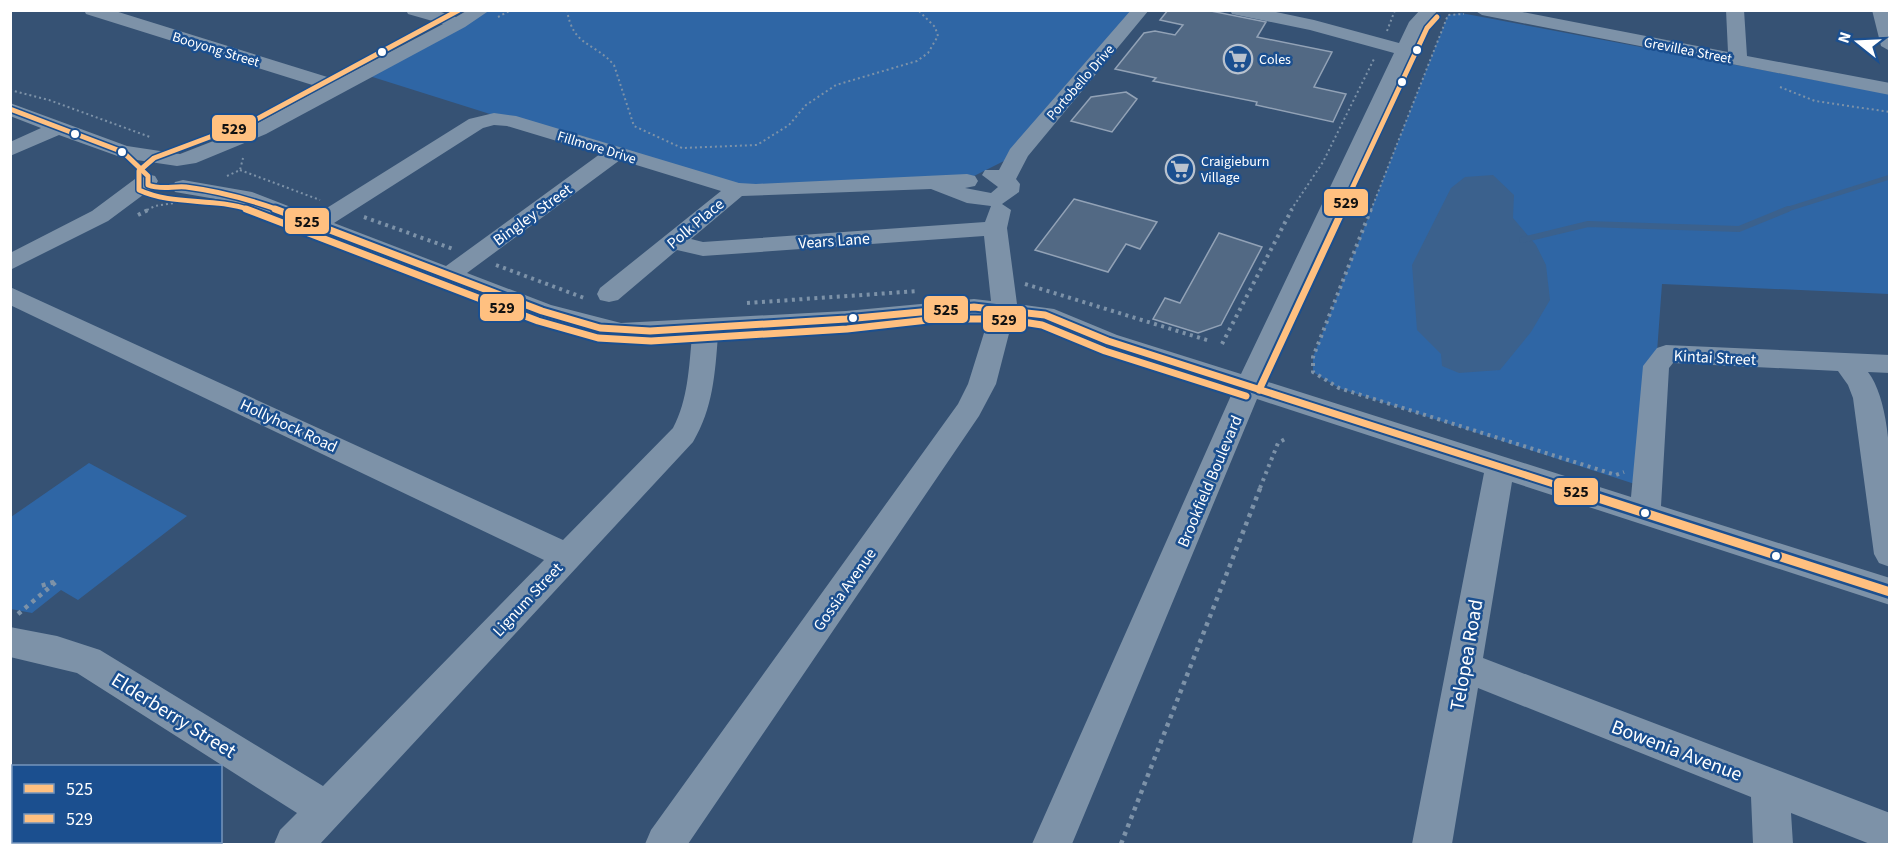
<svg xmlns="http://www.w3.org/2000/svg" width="1900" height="855" font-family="'Source Sans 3',sans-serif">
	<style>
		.green { fill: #2f66a5 }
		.water { fill: #3b618d }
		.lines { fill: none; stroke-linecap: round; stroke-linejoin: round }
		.stream-far1 { stroke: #3b618d; stroke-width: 4.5 }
		.stream { stroke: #3b618d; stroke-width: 6 }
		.building { fill: #526984; stroke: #92a2b6; stroke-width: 1.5 }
		.path-far2 { stroke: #7d92a8; stroke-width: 2; stroke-dasharray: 2 3; stroke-linecap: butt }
		.path-far1 { stroke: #7d92a8; stroke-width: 4; stroke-dasharray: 3 4.5; stroke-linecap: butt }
		.path { stroke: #7d92a8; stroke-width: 4.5; stroke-dasharray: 4 5; stroke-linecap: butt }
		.minor { fill: #7d92a8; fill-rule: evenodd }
		.bus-1-far2-casing { stroke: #1b4f8f; stroke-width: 8 }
		.bus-1-far1-casing { stroke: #1b4f8f; stroke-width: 11 }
		.bus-1-casing { stroke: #1b4f8f; stroke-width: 14 }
		.bus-2-far1-casing { stroke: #1b4f8f; stroke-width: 8 }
		.bus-2-casing { stroke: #1b4f8f; stroke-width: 11 }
		.bus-1-far2 { stroke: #ffc080; stroke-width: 5 }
		.bus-1-far1 { stroke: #ffc080; stroke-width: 7 }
		.bus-1 { stroke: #ffc080; stroke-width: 9 }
		.bus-2-far1 { stroke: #ffc080; stroke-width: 5 }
		.bus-2 { stroke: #ffc080; stroke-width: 7 }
		.bus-dot { fill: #fff; stroke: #1b4f8f; stroke-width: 2 }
		.labels { text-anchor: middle; stroke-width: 5; stroke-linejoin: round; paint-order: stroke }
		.far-street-label { font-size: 14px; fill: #fff; stroke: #1b4f8f }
		.far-poi-label { font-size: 14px; fill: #fff; stroke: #1b4f8f; text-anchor: start }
		.street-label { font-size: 16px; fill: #fff; stroke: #1b4f8f }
		.near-street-label { font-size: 20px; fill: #fff; stroke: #1b4f8f }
		.line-badge { stroke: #1b4f8f; stroke-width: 2 }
		.pale-badge-label { font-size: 16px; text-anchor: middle; font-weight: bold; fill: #111 }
	</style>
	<rect width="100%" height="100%" fill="#365274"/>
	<g class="green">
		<path d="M1138,10L1018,154L972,177L756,191L509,120L363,74L482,11Z"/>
		<path d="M1461,13L1889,94V294L1662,284L1647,488L1339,388L1313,372V357L1448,15Z"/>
		<path d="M89,463L187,516L78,600L61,590L32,613L11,609V517Z"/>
	</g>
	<path class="water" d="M1493,175L1514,195L1513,218L1536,245L1546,265L1550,300L1531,332L1500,370L1459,373L1442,366L1441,354L1417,330L1412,265L1451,188L1465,177Z"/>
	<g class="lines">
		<path class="stream-far1" d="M1785,210L1890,177"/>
		<path class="stream" d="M1522,240L1588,224L1739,229L1788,209"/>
	</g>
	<g class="building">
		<path d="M1168,10H1206L1266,22L1257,37L1332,52L1314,87L1346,94L1333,122L1256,105L1257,102L1153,81L1156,78L1115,69L1144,33L1155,31L1175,35L1183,25L1160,20Z"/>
		<path d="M1126,92L1137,99L1112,132L1071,121L1091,97Z"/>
		<path d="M1074,199L1157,222L1140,249L1126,244L1108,272L1035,250Z"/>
		<path d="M1219,233L1262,247L1221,325L1198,333L1153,319L1165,298L1180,303Z"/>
	</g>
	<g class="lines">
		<g class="path-far2">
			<path d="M567,10C573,47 593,41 614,65L634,126L682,148L757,145L789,125L806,105L836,85L917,61L928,53L938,36L935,27L918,10"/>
			<path d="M498,17L511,10"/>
			<path d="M1387,31L1395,10"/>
			<path d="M1780,87L1815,101L1890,112"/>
			<path d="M10,90L49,100L150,137"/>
			<path d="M240,170L320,200"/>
			<path d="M227,176L240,170L243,158"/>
			<path d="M147,210L155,206L175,203"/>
			<path d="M1291,210L1323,162L1374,59"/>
			<path d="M1371,210L1448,15L1464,14"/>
		</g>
		<g class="path-far1">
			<path d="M1371,209L1313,357V372L1339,388L1616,475L1624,472"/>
			<path d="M138,215L150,209"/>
			<path d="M364,217L453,249"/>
			<path d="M496,265L587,299"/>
			<path d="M1025,284L1210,341"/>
			<path d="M747,303L919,291"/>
			<path d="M1222,344L1292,209"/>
			<path d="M1260,488L1278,443L1287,438"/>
		</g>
		<g class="path">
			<path d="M18,614L57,581L37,587"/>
			<path d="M1121,844L1261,486"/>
		</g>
		<g class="minor">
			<path d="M84,10H112L337,80L443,24L408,14L406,10H435L456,17L468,10H490L465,27L266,134L196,163L177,166L123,158L59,135L10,156V142L41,128L10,116V103L127,146L180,154L252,126L322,88L86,14Z"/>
			<path d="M1131,10H1149L1028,156L1016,179L1020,184L1019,192L1002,204L1011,210L1007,228L1017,304L1054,309L1117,335L1241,374L1394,53L1310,30L1232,14L1230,10H1267L1314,20L1399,43L1409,22L1420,10H1438L1426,24L1265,381L1631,497L1643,366L1657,348L1666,345L1890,355V373L1868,372C1898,411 1890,518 1890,567L1879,563L1874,554L1853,398L1848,385L1838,371L1673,363L1669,368L1661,506L1890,578V605L1512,482L1483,658L1890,813V844H1870L1791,813L1793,844H1753L1751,797L1478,688L1452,844H1412L1484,473L1257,399L1072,844H1032L1233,391L1099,347L1040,323L1010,319L1012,322L996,384L979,416L688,844H645L651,830L958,404L968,384L989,317L974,315L846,327L718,335C715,374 713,408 693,442L320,844H274L280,830L297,813L77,673L10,657V627L57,636L100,650L323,786L544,560L10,305V287L563,540L673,428C688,400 689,367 692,336L621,341L591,334L533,317L239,203L175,192L172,187L175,182L183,180L252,192L314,216L469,119L494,113L516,116L739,183L756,184L967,174L975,176L978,181L975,186L965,188L991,193L998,187L982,175L985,170H999L1010,149ZM494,125L507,126L600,154L446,266L334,223L483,128ZM620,160L721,191L600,288L597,294L600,300L609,302L618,300L677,250L703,256L984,236L991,301L974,299L846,311L621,323L551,305L467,273ZM931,189L967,203L991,206L985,222L703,242L691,239L742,196Z"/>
			<path d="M1474,10H1512L1728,52L1726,10H1744L1747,56L1890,83V95L1482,15Z"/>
			<path d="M1872,10H1890V51L1881,46Z"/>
			<path d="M147,174L155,176L158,181L155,186L108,221L10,270V253L92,211L139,176Z"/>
		</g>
		<g class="bus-1-far2-casing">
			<path id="bus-1-far2" d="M10,109L123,152L148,176V185C161,190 172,186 186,187C218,191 248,199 279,210"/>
		</g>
		<g class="bus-1-far1-casing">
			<path id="bus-1-far1" d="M275,209L542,311L600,328L650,331L846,319L974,307L1045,315L1108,341L1566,488"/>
		</g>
		<g class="bus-1-casing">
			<path id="bus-1" d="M1561,486L1890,592"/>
		</g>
		<g class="bus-2-far1-casing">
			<g id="bus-2-far1">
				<path d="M250,210C214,197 173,206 139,190V171L154,158L255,120L459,10"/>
				<path d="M1342,210L1427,28L1437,17"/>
			</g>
		</g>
		<g class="bus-2-casing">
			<g id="bus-2">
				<path d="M246,209L538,321L598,338L651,341L847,329L937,319H1004L1042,325L1105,351L1246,396"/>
				<path d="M1259,390L1343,209"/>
			</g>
		</g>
		<use href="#bus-1-far2" class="bus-1-far2"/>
		<use href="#bus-1-far1" class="bus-1-far1"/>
		<use href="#bus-1" class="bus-1"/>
		<use href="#bus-2-far1" class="bus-2-far1"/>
		<use href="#bus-2" class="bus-2"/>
	</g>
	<defs>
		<g id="supermarket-ring" transform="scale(1.5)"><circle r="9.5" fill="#1b4f8f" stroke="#b9c2ce" stroke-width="1.5"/><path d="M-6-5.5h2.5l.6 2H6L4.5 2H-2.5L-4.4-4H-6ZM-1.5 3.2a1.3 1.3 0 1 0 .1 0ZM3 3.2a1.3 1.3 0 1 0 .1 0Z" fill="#b9c2ce"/></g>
	</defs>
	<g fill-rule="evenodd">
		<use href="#supermarket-ring" x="1238" y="59"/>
		<use href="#supermarket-ring" x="1180" y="169"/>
	</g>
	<g class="bus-dot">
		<circle cx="1417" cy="50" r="5"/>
		<circle cx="382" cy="52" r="5"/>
		<circle cx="1402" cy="82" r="5"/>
		<circle cx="75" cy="134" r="5"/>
		<circle cx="122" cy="152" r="5"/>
		<circle cx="853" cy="318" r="5"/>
		<circle cx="1645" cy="513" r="5"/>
		<circle cx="1776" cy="556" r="5"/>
	</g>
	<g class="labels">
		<g class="far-street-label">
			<text transform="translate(216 49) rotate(17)" y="5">Booyong Street</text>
			<text transform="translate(1688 50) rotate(11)" y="5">Grevillea Street</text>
			<text transform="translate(1080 82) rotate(-49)" y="5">Portobello Drive</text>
			<text transform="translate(597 147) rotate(17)" y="5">Fillmore Drive</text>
		</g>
		<g class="far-poi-label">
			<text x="1259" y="64">Coles</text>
			<text x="1201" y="166">Craigieburn<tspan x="1201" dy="16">Village</tspan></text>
		</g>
		<g class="street-label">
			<text transform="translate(532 214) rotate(-36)" y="6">Bingley Street</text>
			<text transform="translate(695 223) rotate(-40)" y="6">Polk Place</text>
			<text transform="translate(834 240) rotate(-4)" y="6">Vears Lane</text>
			<text transform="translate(1715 357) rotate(3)" y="6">Kintai Street</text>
			<text transform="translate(289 425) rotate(25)" y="6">Hollyhock Road</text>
			<text transform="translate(1209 481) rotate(-67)" y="6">Brookfield Boulevard</text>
			<text transform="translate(844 589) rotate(-55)" y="6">Gossia Avenue</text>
			<text transform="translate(527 599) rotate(-47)" y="6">Lignum Street</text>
		</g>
		<g class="near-street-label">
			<text transform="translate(1466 655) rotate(-80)" y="7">Telopea Road</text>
			<text transform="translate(174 715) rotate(32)" y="7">Elderberry Street</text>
			<text transform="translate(1677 750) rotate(21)" y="7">Bowenia Avenue</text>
		</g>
	</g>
	<g class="line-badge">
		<rect x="211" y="114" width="46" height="28" rx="6" fill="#ffc080"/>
		<rect x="1323" y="188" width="46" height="29" rx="6" fill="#ffc080"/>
		<rect x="284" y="207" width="46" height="28" rx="6" fill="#ffc080"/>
		<rect x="479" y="293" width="46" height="29" rx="6" fill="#ffc080"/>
		<rect x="923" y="295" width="46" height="29" rx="6" fill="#ffc080"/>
		<rect x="982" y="305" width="45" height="28" rx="6" fill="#ffc080"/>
		<rect x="1553" y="477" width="46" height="29" rx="6" fill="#ffc080"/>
	</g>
	<g class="pale-badge-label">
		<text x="234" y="134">529</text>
		<text x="1346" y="208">529</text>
		<text x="307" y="227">525</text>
		<text x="502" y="313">529</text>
		<text x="946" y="315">525</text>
		<text x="1004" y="325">529</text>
		<text x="1576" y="497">525</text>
	</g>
	<rect width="1900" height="855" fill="none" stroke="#ffffff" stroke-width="24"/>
	<rect x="12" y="765" width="210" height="78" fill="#1b4f8f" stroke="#7695bc" stroke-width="1.5"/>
	<rect x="24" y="784" width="30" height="9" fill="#ffc080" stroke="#7695bc" stroke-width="1.5"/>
	<text x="66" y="795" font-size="18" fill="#ffffff">525</text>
	<rect x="24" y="814" width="30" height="9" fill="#ffc080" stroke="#7695bc" stroke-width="1.5"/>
	<text x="66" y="825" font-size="18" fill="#ffffff">529</text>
	<g transform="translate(1858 42) rotate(288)" stroke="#1b4f8f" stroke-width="4.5" paint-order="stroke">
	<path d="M0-4.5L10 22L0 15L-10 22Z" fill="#ffffff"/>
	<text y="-9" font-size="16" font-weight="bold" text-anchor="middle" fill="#ffffff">N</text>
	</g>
</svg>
